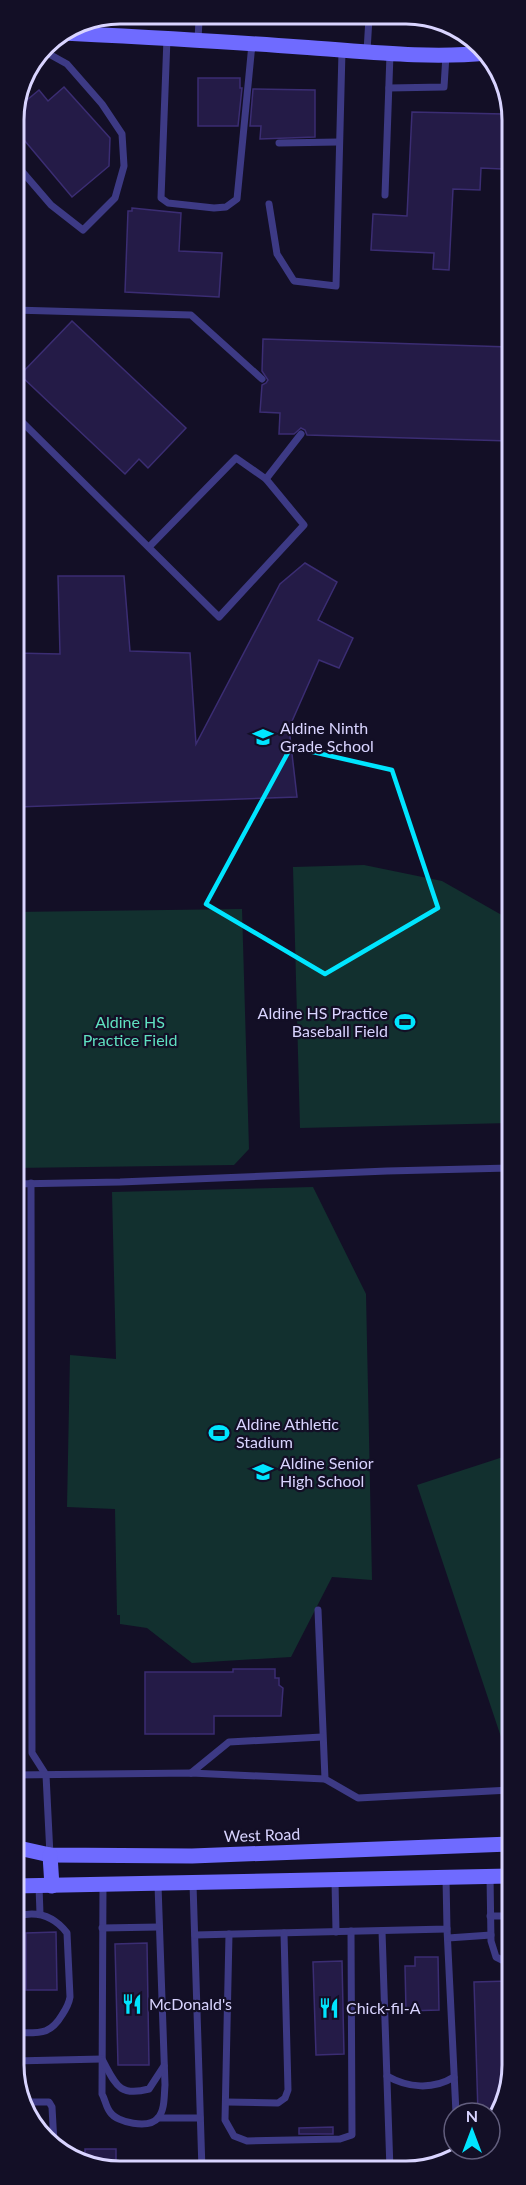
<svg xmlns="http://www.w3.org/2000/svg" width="526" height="2185" font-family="Lato,sans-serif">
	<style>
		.green { fill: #12302f }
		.building { fill: #241b47; stroke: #3b2d73; stroke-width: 1.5 }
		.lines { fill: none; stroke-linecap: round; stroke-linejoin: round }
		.lane { stroke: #3d3a85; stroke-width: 7 }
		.secondary { stroke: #6f6bff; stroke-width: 15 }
		.marked { fill: none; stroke: #00e5ff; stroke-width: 4.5; stroke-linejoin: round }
		.labels { text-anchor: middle; stroke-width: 4.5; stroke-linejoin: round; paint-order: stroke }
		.poi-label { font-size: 16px; fill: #d9d4ff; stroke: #130f26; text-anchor: start }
		.park-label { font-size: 16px; fill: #5fe0c0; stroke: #130f26 }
		.street-label { font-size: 16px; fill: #d9d4ff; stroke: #130f26 }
		.rim { fill: none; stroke: #d9d4ff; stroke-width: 3 }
	</style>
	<rect width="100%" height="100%" fill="#130f26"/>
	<g class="green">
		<path d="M364,865L442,881L512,921V1123L300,1128L293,867Z"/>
		<path d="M242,909L249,1149L234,1165L14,1168V912Z"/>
		<path d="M313,1187L366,1294L372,1580L332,1577L291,1657L192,1663L147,1628L120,1624V1615H117L115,1509L67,1507L70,1355L116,1359L112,1192Z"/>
		<path d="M512,1454V1746L505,1749L417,1485Z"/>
	</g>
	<g class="building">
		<path d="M198,78H240V88H242L238,126H198Z"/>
		<path d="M64,87L110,138L109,166L72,197L14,128L15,110L39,90L48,101Z"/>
		<path d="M253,89L315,90V137L260,139L261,126H250Z"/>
		<path d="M412,112L504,114L502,169L481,168L480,190L453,189L449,270L433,269L434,253L371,250L373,214L407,216Z"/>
		<path d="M132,208L181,213L179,251L222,253L219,297L125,292L128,211H132Z"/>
		<path d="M72,321L186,428L148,468L139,459L125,474L20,375Z"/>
		<path d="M263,339L512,347V441L307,435L305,430L301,428L294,434H279L280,413L260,412L262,385L266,383L268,380L262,371Z"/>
		<path d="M305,563L337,582L318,620L353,638L339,668L319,660L289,728L297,797L17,807L14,726V653L60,654L58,576H124L130,651L190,653L196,744L280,584Z"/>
		<path d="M233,1669H275V1678H279V1685L283,1688L281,1716H214V1734H145V1672H233Z"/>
		<path d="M56,1932L57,1990H26V1933Z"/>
		<path d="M147,1943L149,2065H118L115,1944Z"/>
		<path d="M415,1957H438L439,2010L406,2011L405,1966H415Z"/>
		<path d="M342,1961L344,2054L316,2055L313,1962Z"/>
		<path d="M512,1981V2072L495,2113H478L474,1982Z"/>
		<path d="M333,2127V2134H299V2128Z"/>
		<path d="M85,2149H116V2169H99L85,2161Z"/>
	</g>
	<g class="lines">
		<g class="lane">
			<path d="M93,34L94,21"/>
			<path d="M167,38L161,198L168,203L214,208L226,207L237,199L252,44"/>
			<path d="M198,40L199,20"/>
			<path d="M367,51L369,18"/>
			<path d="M389,88L444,87L446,55"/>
			<path d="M279,143L338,142"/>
			<path d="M14,162L51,205L83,230L115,198L124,166L122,134L102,104L67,64L49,54V41"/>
			<path d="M385,195L390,54"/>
			<path d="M269,204L277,254L294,281L336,286L342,51"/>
			<path d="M14,310L191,315L262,379"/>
			<path d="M14,414L219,617L304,525L266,479L236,458L149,547"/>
			<path d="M266,479L301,434"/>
			<path d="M31,1183L32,1753L46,1775L50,1855"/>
			<path d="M14,1184L120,1182L387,1171L512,1168"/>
			<path d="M318,1610L325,1779L358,1798L512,1790"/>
			<path d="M191,1773L229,1742L322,1737"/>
			<path d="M14,1775L191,1773L325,1779"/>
			<path d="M490,1876L491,1941L496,1957L506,1962H512"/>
			<path d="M335,1880L336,1932"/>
			<path d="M193,1884L202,2170"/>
			<path d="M103,1885L102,2094C105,2099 106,2107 110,2112C117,2123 149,2129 158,2118C165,2110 164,2096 165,2085L158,1885"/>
			<path d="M39,1886L40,1914"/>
			<path d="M490,1916H512"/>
			<path d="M14,1917C36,1910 54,1916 67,1933L70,1997C69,2004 66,2009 62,2015C49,2037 37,2032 14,2033"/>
			<path d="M102,1928L159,1927"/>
			<path d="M447,1929L456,2113"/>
			<path d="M382,1931L390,2170"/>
			<path d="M229,1934L225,2120L234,2136L247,2141L340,2139L352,2135L351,1931"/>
			<path d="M195,1935L447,1929L446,1878"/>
			<path d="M448,1938L491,1935"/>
			<path d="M14,2061L102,2059"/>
			<path d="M103,2061C116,2085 119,2097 149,2089L164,2066"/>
			<path d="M387,2076C408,2088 433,2090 454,2077"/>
			<path d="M25,2102H49L52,2107L54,2144"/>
			<path d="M227,2102L278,2103L285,2098L288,2090L284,1933"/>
			<path d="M158,2118H200"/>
			<path d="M458,2149V2151"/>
		</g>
		<g class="secondary">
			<path d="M62,33C141,37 221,41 300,47C362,51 425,59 487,53"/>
			<path d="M14,1847L50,1855L192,1856L512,1844"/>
			<path d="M50,1855L52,1886"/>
			<path d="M14,1886L512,1876"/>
		</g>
	</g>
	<path class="marked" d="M291,747L392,770L438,908L325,974L206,904Z"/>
	<defs>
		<g id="school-bare" transform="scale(1.62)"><path d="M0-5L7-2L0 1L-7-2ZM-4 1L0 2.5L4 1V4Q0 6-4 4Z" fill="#00e5ff" stroke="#130f26" stroke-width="2.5" paint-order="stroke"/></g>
		<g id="stadium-bare" transform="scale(1.62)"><path d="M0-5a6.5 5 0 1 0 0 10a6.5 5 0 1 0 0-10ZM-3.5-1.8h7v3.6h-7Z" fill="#00e5ff" stroke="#130f26" stroke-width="2.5" paint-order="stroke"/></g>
		<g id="restaurant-bare" transform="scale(1.62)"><path d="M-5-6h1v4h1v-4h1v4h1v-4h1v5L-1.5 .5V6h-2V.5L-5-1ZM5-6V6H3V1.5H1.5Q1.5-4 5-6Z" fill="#00e5ff" stroke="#130f26" stroke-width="2.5" paint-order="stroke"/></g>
	</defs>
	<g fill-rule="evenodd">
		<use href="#school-bare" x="263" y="737"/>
		<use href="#stadium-bare" x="405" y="1022"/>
		<use href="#stadium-bare" x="219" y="1433"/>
		<use href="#school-bare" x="263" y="1472"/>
		<use href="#restaurant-bare" x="132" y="2004"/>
		<use href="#restaurant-bare" x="329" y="2008"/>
	</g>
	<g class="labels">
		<g class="poi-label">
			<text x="280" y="734">Aldine Ninth<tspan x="280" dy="18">Grade School</tspan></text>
			<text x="388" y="1019" text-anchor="end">Aldine HS Practice<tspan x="388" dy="18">Baseball Field</tspan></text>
			<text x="236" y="1430">Aldine Athletic<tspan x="236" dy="18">Stadium</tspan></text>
			<text x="280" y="1469">Aldine Senior<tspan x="280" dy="18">High School</tspan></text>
			<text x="149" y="2010">McDonald's</text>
			<text x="346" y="2014">Chick-fil-A</text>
		</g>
		<g class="park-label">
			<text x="130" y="1028">Aldine HS<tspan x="130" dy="18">Practice Field</tspan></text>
		</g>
		<g class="street-label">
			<text transform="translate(262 1835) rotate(-2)" y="6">West Road</text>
		</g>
	</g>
	<path d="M0 0H526V2185H0ZM120 24H406A96 96 0 0 1 502 120V2065A96 96 0 0 1 406 2161H120A96 96 0 0 1 24 2065V120A96 96 0 0 1 120 24Z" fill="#130f26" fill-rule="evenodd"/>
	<path class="rim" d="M120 24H406A96 96 0 0 1 502 120V2065A96 96 0 0 1 406 2161H120A96 96 0 0 1 24 2065V120A96 96 0 0 1 120 24Z"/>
	<g transform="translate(472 2131)"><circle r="28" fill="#130f26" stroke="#625e7d" stroke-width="1.5"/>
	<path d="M0-4.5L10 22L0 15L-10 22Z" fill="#00e5ff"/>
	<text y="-9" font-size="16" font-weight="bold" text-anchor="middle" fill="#d9d4ff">N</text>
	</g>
</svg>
